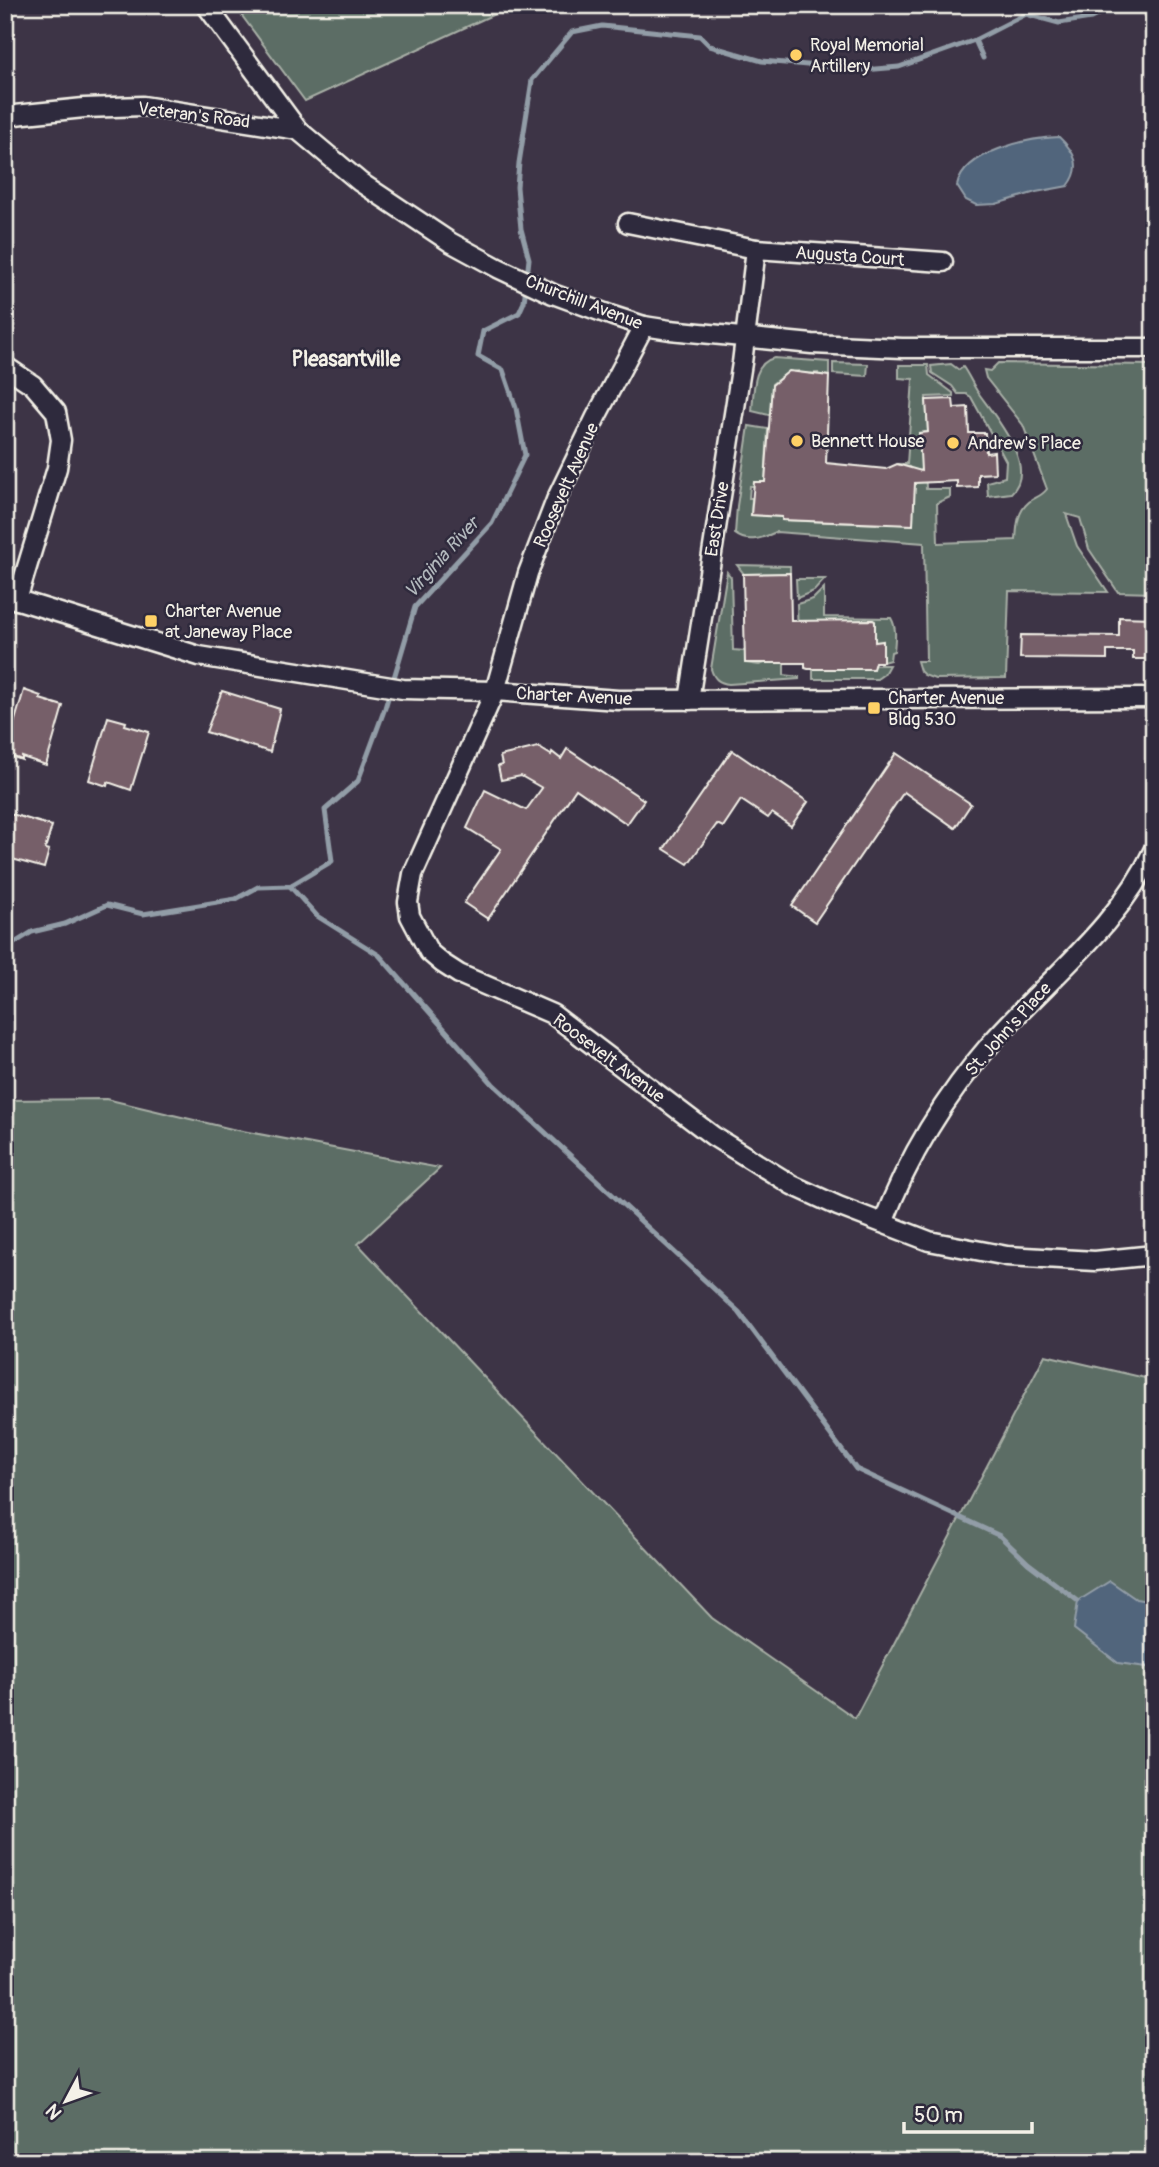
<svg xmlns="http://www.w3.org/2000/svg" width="1159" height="2167" font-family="Pangolin,sans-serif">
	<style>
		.green { fill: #5b6d65; stroke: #a8afa6; stroke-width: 2 }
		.water { fill: #51657c; stroke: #929da7; stroke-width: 2 }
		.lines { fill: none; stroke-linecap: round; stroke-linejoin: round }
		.stream { stroke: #929da7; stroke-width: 5 }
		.building { fill: #765e69; stroke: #f4f1e8; stroke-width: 2 }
		.minor-casing { stroke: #f4f1e8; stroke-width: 23 }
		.minor { stroke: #2f2a3d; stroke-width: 18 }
		.poi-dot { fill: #ffd166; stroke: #2f2a3d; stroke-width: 2.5 }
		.labels { text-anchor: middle; stroke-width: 5; stroke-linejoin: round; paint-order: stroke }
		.poi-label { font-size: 18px; fill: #f4f1e8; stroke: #2f2a3d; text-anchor: start }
		.street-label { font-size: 18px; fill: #f4f1e8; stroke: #2f2a3d }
		.water-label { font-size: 19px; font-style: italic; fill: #b3b9bd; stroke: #2f2a3d }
		.quarter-label { font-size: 21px; font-weight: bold; fill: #f4f1e8; stroke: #2f2a3d }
	</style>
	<rect width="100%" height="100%" fill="#3d3446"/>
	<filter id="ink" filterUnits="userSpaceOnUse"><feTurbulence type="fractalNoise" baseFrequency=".0143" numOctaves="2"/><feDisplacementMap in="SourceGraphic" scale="14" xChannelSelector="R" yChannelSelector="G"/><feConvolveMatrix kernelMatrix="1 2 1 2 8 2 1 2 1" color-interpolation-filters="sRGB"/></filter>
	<g filter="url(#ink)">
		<g class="green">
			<path d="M234,5H514L305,101Z"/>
			<path d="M774,358L829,362V376L818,375V373L799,374V371L787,373L772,384L773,416L752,411C754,392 752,363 774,358Z"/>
			<path d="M833,363L868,364L867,376L833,374Z"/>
			<path d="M998,363L1154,365V593L1118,592L1089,549L1080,518L1066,514L1077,546L1108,592L1009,591L1006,678L935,679L924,675L920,671L917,661H926L924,543L776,532C763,538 748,544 735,534L737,506L749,426L768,429L765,482H754V486H750L749,498H752L751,515L782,517V520L876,524L877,519L895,524L912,525L915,473L909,467L897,464H907L913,379L899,378V365H928L929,375L953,393V396L926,397L928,432L919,433L925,462L926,489H950V497L937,503L938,543L1016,540C1017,526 1017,512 1029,502C1035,497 1041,497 1047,489L1023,425L986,378L984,370L990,371Z"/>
			<path d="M951,364L959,370L963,367C968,374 972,383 977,391C992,413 1040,467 1011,493L988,496L987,482L1005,477L1006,461L971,397L966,394H958L952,386L932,373L931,366Z"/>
			<path d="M737,565L790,566V573L744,574Z"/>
			<path d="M727,572L731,577L733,650L745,651V663L759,665L784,657V675L799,677V679L729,684C719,683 714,679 711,669Z"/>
			<path d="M796,579H825L814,591L797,598Z"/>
			<path d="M824,588V617L891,618C897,628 895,640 894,651L891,652L890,660L883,662V643L875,642V622L872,620L798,638L797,604L813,599Z"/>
			<path d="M875,665H889L884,674L877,679H813V668L872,669Z"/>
			<path d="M106,1099L232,1129L440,1168L358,1244L712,1618L855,1718L1045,1355L1154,1380V2162H5V1100Z"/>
		</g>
		<g class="water">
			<path d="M1059,137C1075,152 1083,167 1068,186L1036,192L996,204L976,205L966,200L957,186C964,151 1029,138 1059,137Z"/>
			<path d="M1110,1581L1136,1599L1154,1602V1668L1118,1663L1074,1629L1078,1601Z"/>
		</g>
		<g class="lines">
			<g class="stream">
				<path d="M975,40L983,58"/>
				<path d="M527,277L529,259L521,229L517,187L519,163L532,80L572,32L602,26L700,36L710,46L762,61L864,70L899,67L975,40L1026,14L1059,23L1091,18L1118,5"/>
				<path d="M290,886L317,916L379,955L493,1084L739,1312L856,1469L1000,1536L1028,1563L1078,1601"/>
				<path d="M5,949L32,932L65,924L107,905L143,914L236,899L258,887L290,886L332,861L325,810L358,781L385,708L415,607L492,523L525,455L516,408L503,370L478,356L483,331L519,313L524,302L526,286"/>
			</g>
		</g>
		<g class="building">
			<path d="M789,371L829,376L826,463L886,469L897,464L921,471L919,433L928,432L926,400L953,399L954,408L968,407L969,433H985L986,453L994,452L995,473L978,474V487L957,488V481L915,483L913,525L782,520V517L751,515L754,482H765L772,385Z"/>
			<path d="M790,573L791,621L873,620L875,621V642L883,641V662H875L873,669H808L805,668V663H745L743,574Z"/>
			<path d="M1119,617L1153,618L1152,659H1133V651H1107V659L1020,658L1021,635L1119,636Z"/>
			<path d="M24,690L41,696L40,699L63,706L46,765L22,757V760L5,754Z"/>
			<path d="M222,691L280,709L270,752L206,732Z"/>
			<path d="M108,717L126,722L125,725L149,732L131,790L108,782L107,786L89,780Z"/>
			<path d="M538,747L551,755L552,752L561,759L567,749L644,800L627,824L576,789L488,919L464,903L501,849L467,828L485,790L526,810L542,788L521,776L501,780L498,766L502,765L500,756Z"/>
			<path d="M732,750L808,802L791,826L772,813L768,818L741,800L723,827L717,824L688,864L664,849Z"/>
			<path d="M896,753L971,804L955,828L904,792L815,922L792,906Z"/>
			<path d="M5,812L52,826L45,849L49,850L44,868L5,857Z"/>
		</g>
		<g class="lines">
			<g class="minor-casing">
				<g id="minor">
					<path d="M206,5L298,130L360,182L450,242L498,268L553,294L613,316L644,326L670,330L812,344L902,348H1154"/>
					<path d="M5,116L84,108L143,106L298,130"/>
					<path d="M628,223L756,249L943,262"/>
					<path d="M644,326L596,417L556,500L528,573L495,691L413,874L408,902L410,916L429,952L442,963L459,974L552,1014L713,1136L792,1185L838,1206L929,1241L1007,1256L1095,1261L1154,1255"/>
					<path d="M5,366L33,385L56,412L61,440L57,468L17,600"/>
					<path d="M5,596L199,656L403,689L495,691L618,700L1154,698"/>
					<path d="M689,700L742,363L756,249"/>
					<path d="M883,1223C908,1157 947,1094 993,1041C1049,978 1118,927 1154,849"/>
				</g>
			</g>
			<use href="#minor" class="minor"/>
		</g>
	</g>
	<g class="poi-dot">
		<circle cx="796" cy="55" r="7"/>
		<circle cx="797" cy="441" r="7"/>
		<circle cx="953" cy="443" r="7"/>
		<rect x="144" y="614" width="14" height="14" rx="3.5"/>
		<rect x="867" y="701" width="14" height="14" rx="3.5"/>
	</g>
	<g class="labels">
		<g class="poi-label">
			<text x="810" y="51">Royal Memorial<tspan x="810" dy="21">Artillery</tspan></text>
			<text x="811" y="447">Bennett House</text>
			<text x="967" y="449">Andrew's Place</text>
			<text x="165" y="617">Charter Avenue<tspan x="165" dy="21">at Janeway Place</tspan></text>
			<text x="888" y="704">Charter Avenue<tspan x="888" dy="21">Bldg 530</tspan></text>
		</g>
		<g class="street-label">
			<text transform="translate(194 115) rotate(7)" y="6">Veteran's Road</text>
			<text transform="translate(850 256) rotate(4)" y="6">Augusta Court</text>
			<text transform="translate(584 302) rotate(21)" y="6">Churchill Avenue</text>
			<text transform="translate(566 485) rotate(-66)" y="6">Roosevelt Avenue</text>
			<text transform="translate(717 519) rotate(-81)" y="6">East Drive</text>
			<text transform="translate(574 696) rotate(3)" y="6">Charter Avenue</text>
			<text transform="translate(1008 1029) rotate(-48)" y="6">St. John's Place</text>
			<text transform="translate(609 1058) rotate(37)" y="6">Roosevelt Avenue</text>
		</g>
		<g class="water-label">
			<text transform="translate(441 557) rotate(-48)" y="7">Virginia River</text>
		</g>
		<g class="quarter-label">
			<text x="346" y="366">Pleasantville</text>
		</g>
	</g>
	<rect width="1159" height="2167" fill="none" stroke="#2f2a3d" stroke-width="28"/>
	<rect x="14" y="14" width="1131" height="2139" fill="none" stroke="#f4f1e8" stroke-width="2.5" filter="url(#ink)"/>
	<g transform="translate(66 2101) rotate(229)" stroke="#2f2a3d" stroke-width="5" paint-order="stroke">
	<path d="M0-5L12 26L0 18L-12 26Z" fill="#f4f1e8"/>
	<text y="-10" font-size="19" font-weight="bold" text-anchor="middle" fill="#f4f1e8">N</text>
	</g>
	<path d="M904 2122v10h128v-10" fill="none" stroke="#f4f1e8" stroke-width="3.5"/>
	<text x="914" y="2122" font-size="21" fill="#f4f1e8" stroke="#2f2a3d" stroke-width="5" paint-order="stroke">50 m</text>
</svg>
